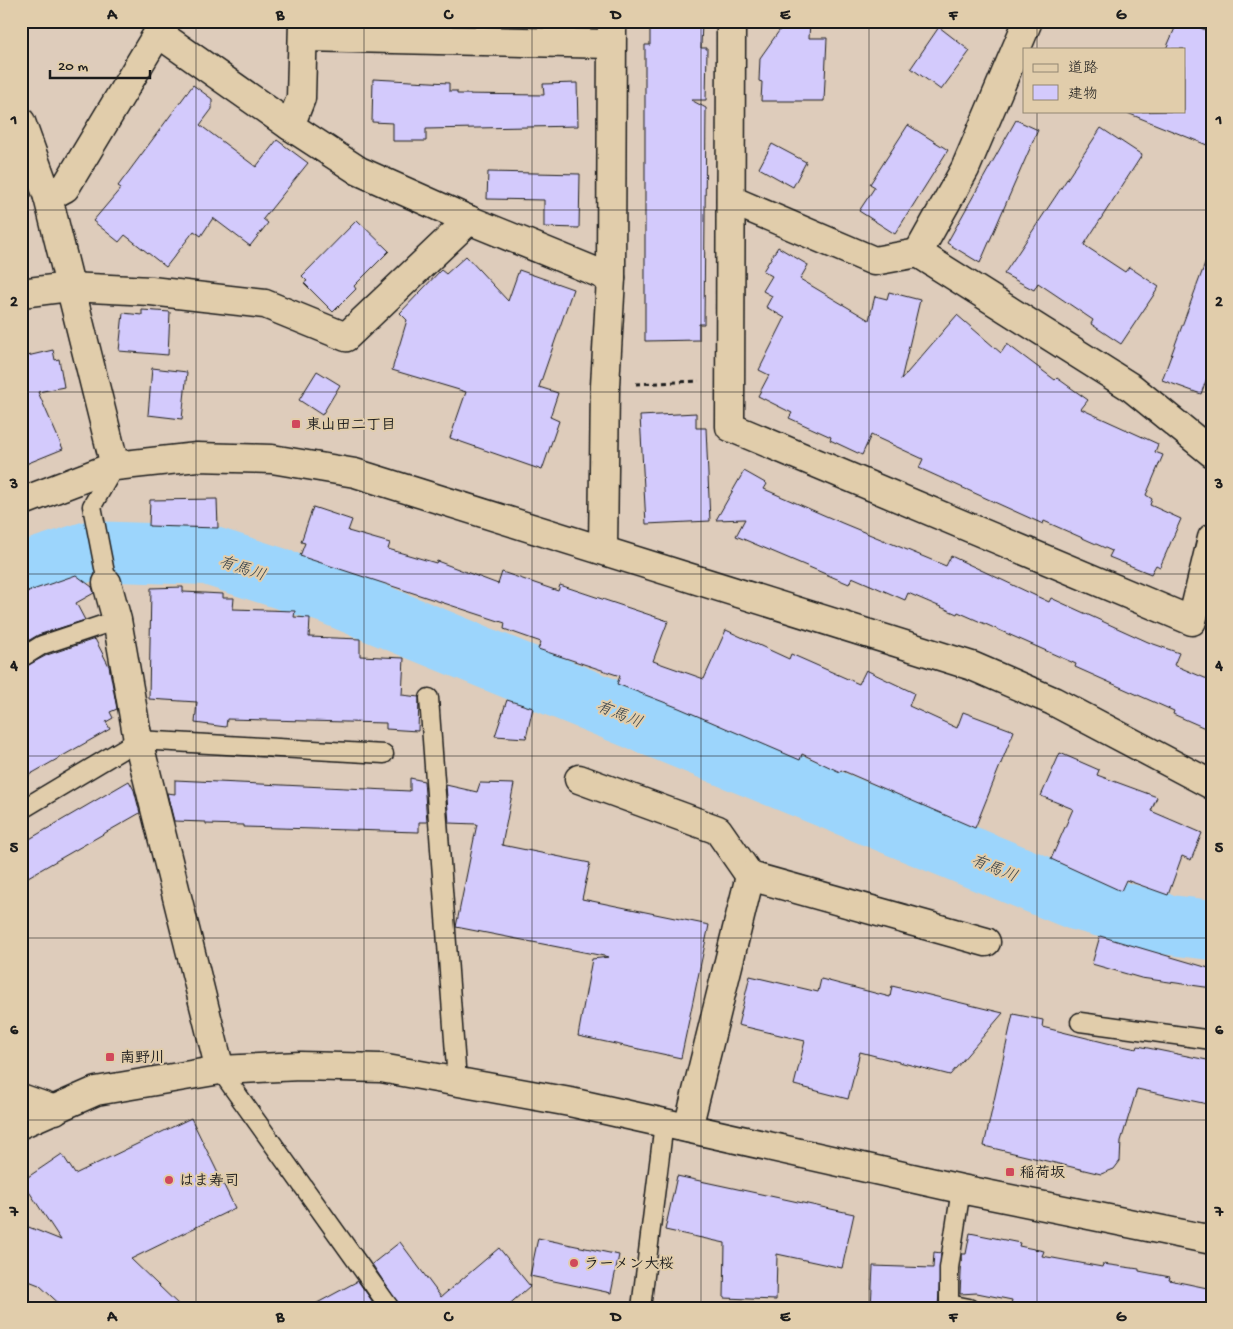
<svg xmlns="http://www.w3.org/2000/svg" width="1233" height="1329" font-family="'Gochi Hand','Klee One',sans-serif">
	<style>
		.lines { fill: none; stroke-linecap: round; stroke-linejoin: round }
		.river { stroke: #9cd5fc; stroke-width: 60 }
		.building { fill: #d3cafc; stroke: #1c1c1c }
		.lane-casing { stroke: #1c1c1c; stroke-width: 21 }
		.street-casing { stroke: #1c1c1c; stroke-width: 31 }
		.secondary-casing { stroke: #1c1c1c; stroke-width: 31 }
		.path { stroke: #1c1c1c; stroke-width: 3; stroke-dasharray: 5 4; stroke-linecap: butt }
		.lane { stroke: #e1cdab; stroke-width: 18 }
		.street { stroke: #e1cdab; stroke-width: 28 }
		.secondary { stroke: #e1cdab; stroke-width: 28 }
		.grid { fill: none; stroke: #1c1c1c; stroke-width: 1; stroke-opacity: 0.55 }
		.poi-dot { fill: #d1495b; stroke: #e1cdab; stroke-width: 2 }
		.labels { text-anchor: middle; stroke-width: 4; stroke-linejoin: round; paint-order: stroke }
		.poi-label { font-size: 15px; font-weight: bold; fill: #1c1c1c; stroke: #e1cdab; text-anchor: start }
		.water-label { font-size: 16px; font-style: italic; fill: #364149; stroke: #e1cdab }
		.neatline { fill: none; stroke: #1c1c1c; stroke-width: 2 }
		.grid-label { font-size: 16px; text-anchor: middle; font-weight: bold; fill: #1c1c1c }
	</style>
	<rect width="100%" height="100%" fill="#deccbb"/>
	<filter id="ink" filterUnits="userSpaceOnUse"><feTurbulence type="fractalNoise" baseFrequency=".02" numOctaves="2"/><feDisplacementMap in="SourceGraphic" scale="10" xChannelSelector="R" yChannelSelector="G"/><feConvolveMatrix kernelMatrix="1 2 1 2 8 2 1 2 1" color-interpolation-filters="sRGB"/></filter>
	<g filter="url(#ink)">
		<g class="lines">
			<path class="river" d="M21,573L89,551L207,555L329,594L1076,900L1170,925L1212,930"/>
		</g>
		<g class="building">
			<path d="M650,21H702L701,48H707L706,100H691L706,108L704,324H699V340L645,341V45H650Z"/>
			<path d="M786,21H810L809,38H827L824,101H761L762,82L759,81L760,58Z"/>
			<path d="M1178,21H1185L1212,33V147L1125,112L1184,111V49H1166Z"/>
			<path d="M939,27L970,51L941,90L911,68Z"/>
			<path d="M373,79L449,83V91H457V94L544,95L543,84L577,83L578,126L426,129V141H393V123L372,122Z"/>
			<path d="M193,85L212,99V109L200,125L256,167L277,140L308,163L263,219L268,223L250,246L213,218L201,236L194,231L166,267L125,235L119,242L93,221L121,188L118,186Z"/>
			<path d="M1016,120L1038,130L980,263L947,243Z"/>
			<path d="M908,125L948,150L895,234L859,211L875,187L870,184Z"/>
			<path d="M1101,128L1142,155L1084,245L1125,272L1129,267L1159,287L1121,344L1091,324L1093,320L1038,283L1034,290L1004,274Z"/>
			<path d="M772,144L806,162L793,187L759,168Z"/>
			<path d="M488,172L580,174L579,228L544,227V200L487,199Z"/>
			<path d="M357,220L389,251L354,286L356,289L333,312L304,283L307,281L302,276Z"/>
			<path d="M778,247L808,265L800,279L869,320L875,296L887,299L889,292L920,300L901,380L957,315L1001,353L1007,344L1055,380L1057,378L1088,400L1081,409L1158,444L1155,452L1163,455L1146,495L1152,499L1150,505L1181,519L1160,567L1156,565L1151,574L1109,557L1112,551L1044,521L1043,524L919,468L923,459L871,435L862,455L830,440L831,437L789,418L792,413L758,396L769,375L759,370L785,318L766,307L772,296L763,291L772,276L763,271Z"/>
			<path d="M1209,253L1212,254V364L1201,394L1162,380Z"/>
			<path d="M466,256L508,301L519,270L573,289L539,387L558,393L550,417L559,421L542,470L450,438L466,392L392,370L407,320L400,313L441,270L446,274Z"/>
			<path d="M142,310L170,312L168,355L119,351L123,313L142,315Z"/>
			<path d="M53,350L55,360L59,359L64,387L38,392L63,449L21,466V353L23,357Z"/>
			<path d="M152,368L187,372L182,419L148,415Z"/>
			<path d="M317,371L340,385L322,415L299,400Z"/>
			<path d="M696,413V428H706L710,521L646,524L640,416Z"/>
			<path d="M744,471L767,484L764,489L842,523L946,566L951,556L1049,602L1051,598L1148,642L1179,653L1174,665L1212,681V731L1173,714L1174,711L1075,667L1076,664L958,612L957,614L908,593L905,600L852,577L849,584L736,536L745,519L716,520Z"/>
			<path d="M217,499L218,528L149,526L150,500Z"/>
			<path d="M313,507L352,520L348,531L390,543L388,549L436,563L437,561L498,584L502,572L558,591L560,585L668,621L653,661L704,679L726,630L789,659L791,654L859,684L866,670L914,693L909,706L957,728L963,712L1014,731L975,828L841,770L840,772L802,754L800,760L679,708L617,684L620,676L538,649L541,642L504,629L505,623L300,556L305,543L301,542Z"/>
			<path d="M76,575L92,587L94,593L76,603L85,620L38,635L21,645V594Z"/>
			<path d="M183,587V592L223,594V598H234L233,609L295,611L294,617L310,618L309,637L360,639V656L404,658L402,695L419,697L418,731L386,729V723L227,719L226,727L195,723L197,702L149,699L151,588Z"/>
			<path d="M95,639L109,666L117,709L110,712L113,718L106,722L110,729L29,775L21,761V669L47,655Z"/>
			<path d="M507,700L533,708L526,738L495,736Z"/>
			<path d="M1060,753L1099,770L1097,775L1157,797L1151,811L1202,833L1191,860L1182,856L1168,895L1126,880L1121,891L1051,859L1073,809L1041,796Z"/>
			<path d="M410,778L424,781L427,822H419V832L244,827V825L206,824V822L174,821L167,793L175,794V780L410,791Z"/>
			<path d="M129,781L134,790L140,813L21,881V844Z"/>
			<path d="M480,783L514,784L502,845L590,863L582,899L709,925L681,1058L578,1036L592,959L609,957L456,927L477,824L449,823L446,785L477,792Z"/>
			<path d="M1100,936L1212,969V988L1141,978L1092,964Z"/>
			<path d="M750,976L818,992L821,979L890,997L892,986L1003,1013L950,1075L860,1052L848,1099L794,1085L805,1041L738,1025Z"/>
			<path d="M1013,1014L1043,1020L1042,1027L1107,1043L1137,1049L1138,1046L1212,1061V1105L1137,1089L1121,1141L1120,1161L1114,1169L1101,1174L984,1146Z"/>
			<path d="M191,1118L235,1208L131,1259L182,1308H64L39,1285L21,1278V1224L61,1240L22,1181L62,1154L75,1174Z"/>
			<path d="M677,1176L854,1214L842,1268L777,1254L776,1300L724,1298L725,1243L665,1230Z"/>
			<path d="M970,1233L1020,1243L1019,1246L1044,1251L1042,1256L1102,1267L1103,1264L1139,1269V1271L1170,1277L1169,1280L1212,1289V1308H1031L1011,1304L1012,1300L977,1293L960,1294L962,1254H966Z"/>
			<path d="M538,1238L619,1255L611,1293L530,1276Z"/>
			<path d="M400,1242L441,1297L499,1248L530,1286L505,1308H401L372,1264Z"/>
			<path d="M934,1252L941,1253L938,1308H871L873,1266L933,1268Z"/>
			<path d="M358,1281L377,1308H308Z"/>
		</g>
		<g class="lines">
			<g class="lane-casing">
				<g id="lane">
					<path d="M107,583L92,506L115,466"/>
					<path d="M21,658L42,645L117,620"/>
					<path d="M429,698L457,1081"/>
					<path d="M21,810L138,740L384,754"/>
					<path d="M1080,1022L1212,1040"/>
					<path d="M220,1070L390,1308"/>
					<path d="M949,1304L969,1308"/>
					<path d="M641,1308L664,1123"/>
					<path d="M949,1308V1268L961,1189"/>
				</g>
			</g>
			<g class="street-casing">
				<g id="street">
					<path d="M731,21L730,427L1192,621L1212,538"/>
					<path d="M158,33L290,126L359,171L469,220L611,278"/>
					<path d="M304,37L611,44"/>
					<path d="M290,126L301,98L303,21"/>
					<path d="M48,197L65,188L158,33V21"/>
					<path d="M731,200L874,261L918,253L1132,388L1212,453"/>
					<path d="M918,253L965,169L1028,21"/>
					<path d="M21,293L69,287L151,291L265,304L346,337L469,220"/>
					<path d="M603,550L605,386L611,278L612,21"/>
					<path d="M107,583L117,620L138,740L220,1070"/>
					<path d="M579,779L718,830L750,876L986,942"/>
					<path d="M21,1098L55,1110"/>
					<path d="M688,1128L750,876"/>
				</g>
			</g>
			<g class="secondary-casing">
				<g id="secondary">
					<path d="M21,122L48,197L115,466"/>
					<path d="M21,502L115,466L197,457L272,459L355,473L972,666L1053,701L1212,785"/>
					<path d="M21,1124L96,1091L220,1070L300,1066L381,1068L570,1102L961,1189L1212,1240"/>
				</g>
			</g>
			<path class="path" d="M636,384L699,381"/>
			<use href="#lane" class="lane"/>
			<use href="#street" class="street"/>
			<use href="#secondary" class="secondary"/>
		</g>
	</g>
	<path class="grid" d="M196,21V1308M364,21V1308M532,21V1308M701,21V1308M869,21V1308M1037,21V49M1037,111V1308M21,210H1212M21,392H1212M21,574H1212M21,756H1212M21,938H1212M21,1120H1212"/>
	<g class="poi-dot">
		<rect x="291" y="419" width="10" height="10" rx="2.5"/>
		<rect x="105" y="1052" width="10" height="10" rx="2.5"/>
		<rect x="1005" y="1167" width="10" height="10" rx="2.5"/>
		<circle cx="169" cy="1180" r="5"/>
		<circle cx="574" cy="1263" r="5"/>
	</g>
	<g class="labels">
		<g class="poi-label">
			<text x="306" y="429">東山田二丁目</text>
			<text x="120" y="1062">南野川</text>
			<text x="1020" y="1177">稲荷坂</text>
			<text x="179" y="1185">はま寿司</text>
			<text x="584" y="1268">ラーメン大桜</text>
		</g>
		<g class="water-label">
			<text transform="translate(243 567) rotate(18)" y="6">有馬川</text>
			<text transform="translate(620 713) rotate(22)" y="6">有馬川</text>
			<text transform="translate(995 867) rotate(22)" y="6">有馬川</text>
		</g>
	</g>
	<rect width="1233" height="1329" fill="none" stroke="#e1cdab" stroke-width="55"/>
	<rect x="1023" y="48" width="162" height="65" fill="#e1cdab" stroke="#928672"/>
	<rect x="1033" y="64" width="25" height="8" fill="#e1cdab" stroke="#928672"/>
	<text x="1068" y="72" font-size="15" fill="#1c1c1c">道路</text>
	<rect x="1033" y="85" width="25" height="15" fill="#d3cafc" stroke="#928672"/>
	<text x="1068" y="98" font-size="15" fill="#1c1c1c">建物</text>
	<path d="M50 70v8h100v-8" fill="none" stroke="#1c1c1c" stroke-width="2.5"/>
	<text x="58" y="70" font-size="15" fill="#1c1c1c" stroke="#e1cdab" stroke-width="4" paint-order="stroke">20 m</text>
	<rect x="28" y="28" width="1178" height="1274" class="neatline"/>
	<g class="grid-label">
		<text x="112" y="19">A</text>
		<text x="280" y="19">B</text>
		<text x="448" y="19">C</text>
		<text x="616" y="19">D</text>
		<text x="785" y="19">E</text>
		<text x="953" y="19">F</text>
		<text x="1121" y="19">G</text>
		<text x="14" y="124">1</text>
		<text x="1219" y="124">1</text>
		<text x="14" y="306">2</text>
		<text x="1219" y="306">2</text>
		<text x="14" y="488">3</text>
		<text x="1219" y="488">3</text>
		<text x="14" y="670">4</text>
		<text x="1219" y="670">4</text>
		<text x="14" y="852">5</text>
		<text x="1219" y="852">5</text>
		<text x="14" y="1034">6</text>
		<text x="1219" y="1034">6</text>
		<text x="14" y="1216">7</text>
		<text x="1219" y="1216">7</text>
		<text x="112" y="1321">A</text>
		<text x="280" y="1321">B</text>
		<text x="448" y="1321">C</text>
		<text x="616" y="1321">D</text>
		<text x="785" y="1321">E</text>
		<text x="953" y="1321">F</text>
		<text x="1121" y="1321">G</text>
	</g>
</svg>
